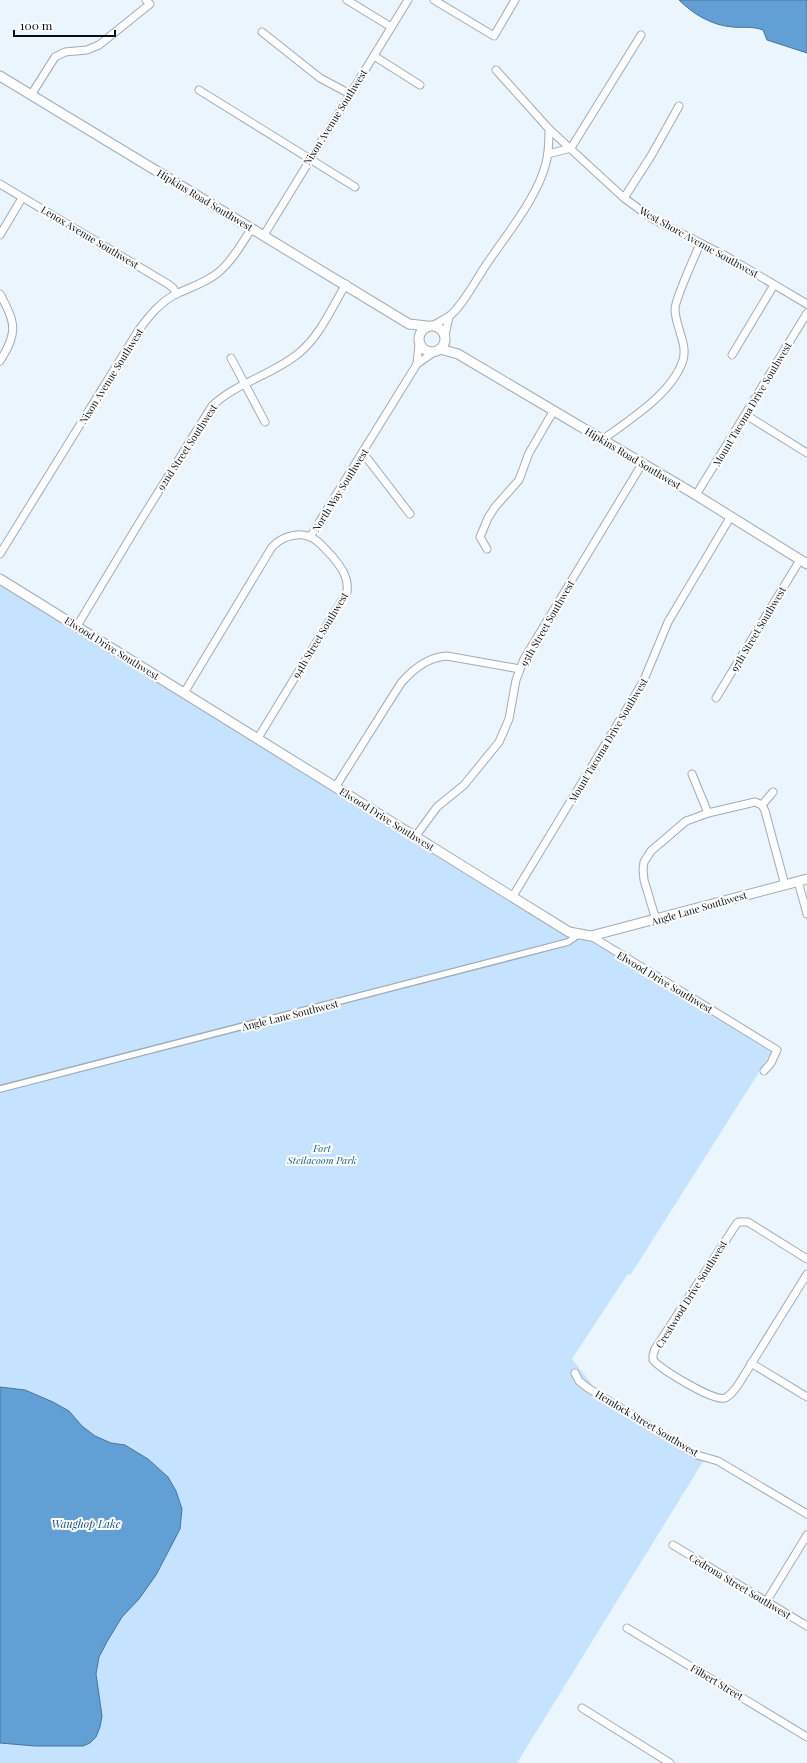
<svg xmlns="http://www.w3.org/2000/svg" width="807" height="1763" font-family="'Playfair Display',serif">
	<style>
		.green { fill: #c5e3ff }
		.water { fill: #629fd5; stroke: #48749a }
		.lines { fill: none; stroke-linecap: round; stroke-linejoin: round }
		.pedestrian-casing { stroke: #a2abb4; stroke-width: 8 }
		.minor-casing { stroke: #a2abb4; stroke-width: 9 }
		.tertiary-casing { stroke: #a2abb4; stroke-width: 11 }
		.pedestrian { stroke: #fff; stroke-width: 5.5 }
		.minor { stroke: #fff; stroke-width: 7 }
		.tertiary { stroke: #fff; stroke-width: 9 }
		.labels { text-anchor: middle; stroke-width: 4; stroke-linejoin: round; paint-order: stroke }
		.street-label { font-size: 10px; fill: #0b0e11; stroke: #fff }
		.park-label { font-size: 10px; font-style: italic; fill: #185b8f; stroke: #fff }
		.water-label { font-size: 11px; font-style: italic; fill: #105588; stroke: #fff }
	</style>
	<rect width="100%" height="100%" fill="#ebf5fe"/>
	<path class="green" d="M0,582L773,1050L631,1274L627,1275L572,1359L600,1395L704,1460L517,1763H0Z"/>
	<g class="water">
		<path d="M679,0H807V53L767,40L763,30C752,26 743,28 732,27C711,25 693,14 679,0Z"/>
		<path d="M0,1387L25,1390L53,1402L69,1411L82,1426L95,1436L111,1443L125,1445L148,1459L168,1477L176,1491L182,1509L180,1529L156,1575L139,1599L122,1617L108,1640L99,1657L96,1674L102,1716L100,1727L96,1737L90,1743L83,1746H35L0,1743Z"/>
	</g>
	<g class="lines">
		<g class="pedestrian-casing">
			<path id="pedestrian" d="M0,1089L568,942L578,935"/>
		</g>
		<g class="minor-casing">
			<g id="minor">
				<path d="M347,0L391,27"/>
				<path d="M434,0L494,36L515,0"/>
				<path d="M262,32L320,78L350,94"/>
				<path d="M374,56L420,85"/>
				<path d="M496,70L549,129L624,198L653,219L724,255L807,304"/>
				<path d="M199,90L355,187"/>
				<path d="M31,95L55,57L65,52L87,50L99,45L150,4L146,0"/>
				<path d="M548,154L571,148L641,35"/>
				<path d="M0,184L168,284L173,288L177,294"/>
				<path d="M624,198L651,156L679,106"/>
				<path d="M0,235L22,198"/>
				<path d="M264,235L408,0"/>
				<path d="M0,294C16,324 18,332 0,361"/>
				<path d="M432,326C437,323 443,320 448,317C461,308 475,282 484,268C505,236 537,199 546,163C549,152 549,140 549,129"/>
				<path d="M445,335L449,317"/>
				<path d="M732,355L774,285"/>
				<path d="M231,358L265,422"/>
				<path d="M417,364L434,352"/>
				<path d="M746,415L807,453"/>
				<path d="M602,440C629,420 673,393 683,360C688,344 675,326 675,309C675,299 695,256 700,244"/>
				<path d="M363,453L410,514"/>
				<path d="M696,495L807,313"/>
				<path d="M310,537L417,364L419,344"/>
				<path d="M487,549L480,537L488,518L495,507L519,480L529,453L554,410"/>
				<path d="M0,554L138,331C149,316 161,301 178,293C192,287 207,282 219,272C233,260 242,243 252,228"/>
				<path d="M77,626L139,523L212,406C237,382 273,375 299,353C320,336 332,307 346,284"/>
				<path d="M184,693L272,547C283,535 303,530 317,541C322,545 327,551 332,556C341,567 349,577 347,592L258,738"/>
				<path d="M716,698L800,560"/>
				<path d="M692,774L708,813"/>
				<path d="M336,786L401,683C413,669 429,657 447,656L520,669"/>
				<path d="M762,805L773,792"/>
				<path d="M415,837L437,807L464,785L499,742L509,719L516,680L524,659L642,464"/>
				<path d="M798,881L807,914"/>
				<path d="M513,896L643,682L668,622L731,516"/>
				<path d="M656,920L644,880L643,869L644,862L651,851L686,821L692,819L708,813L755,802L762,805L765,811L785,885"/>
				<path d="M591,936L777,1050L771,1063L764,1071"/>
				<path d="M807,1259L748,1222H739L737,1223L655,1349L653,1355V1360C662,1370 714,1402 725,1398C732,1395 736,1388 740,1382L807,1274"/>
				<path d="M751,1363L807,1397"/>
				<path d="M575,1373L579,1381L588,1388L697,1455L718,1461L807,1514"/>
				<path d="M673,1545L807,1626"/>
				<path d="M766,1602L807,1535"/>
				<path d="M627,1628L807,1737"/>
				<path d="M582,1708L670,1763"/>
			</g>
		</g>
		<g class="tertiary-casing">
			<g id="tertiary">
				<path d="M0,76L409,324L427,326"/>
				<circle cx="432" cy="339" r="13"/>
				<path d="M440,349L458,354L696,495L807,564"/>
				<path d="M0,579L569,932L591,936L807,879"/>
			</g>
		</g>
		<use href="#pedestrian" class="pedestrian"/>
		<use href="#minor" class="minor"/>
		<use href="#tertiary" class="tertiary"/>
	</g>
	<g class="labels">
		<g class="street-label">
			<text transform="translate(335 117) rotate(-58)" y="4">Nixon Avenue Southwest</text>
			<text transform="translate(205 200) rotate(31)" y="4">Hipkins Road Southwest</text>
			<text transform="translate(90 237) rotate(31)" y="4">Lenox Avenue Southwest</text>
			<text transform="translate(699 242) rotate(29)" y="4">West Shore Avenue Southwest</text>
			<text transform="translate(111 376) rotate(-58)" y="4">Nixon Avenue Southwest</text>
			<text transform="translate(752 404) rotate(-59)" y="4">Mount Tacoma Drive Southwest</text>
			<text transform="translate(187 447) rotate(-57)" y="4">92nd Street Southwest</text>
			<text transform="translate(633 458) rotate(31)" y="4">Hipkins Road Southwest</text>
			<text transform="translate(340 490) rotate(-58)" y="4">North Way Southwest</text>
			<text transform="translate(547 623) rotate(-60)" y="4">95th Street Southwest</text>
			<text transform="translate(758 629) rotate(-59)" y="4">97th Street Southwest</text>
			<text transform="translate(320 635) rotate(-59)" y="4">94th Street Southwest</text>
			<text transform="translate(112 648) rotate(32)" y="4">Elwood Drive Southwest</text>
			<text transform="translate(608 740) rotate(-59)" y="4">Mount Tacoma Drive Southwest</text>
			<text transform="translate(387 819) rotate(32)" y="4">Elwood Drive Southwest</text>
			<text transform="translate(699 908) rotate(-16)" y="4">Angle Lane Southwest</text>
			<text transform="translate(665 982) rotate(31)" y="4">Elwood Drive Southwest</text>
			<text transform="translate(290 1015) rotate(-14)" y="4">Angle Lane Southwest</text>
			<text transform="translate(691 1294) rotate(-58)" y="4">Crestwood Drive Southwest</text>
			<text transform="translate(647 1423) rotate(31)" y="4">Hemlock Street Southwest</text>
			<text transform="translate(740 1586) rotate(31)" y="4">Cedrona Street Southwest</text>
			<text transform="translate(717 1682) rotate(31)" y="4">Filbert Street</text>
		</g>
		<g class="park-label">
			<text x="322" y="1152">Fort<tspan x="322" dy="12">Steilacoom Park</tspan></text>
		</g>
		<g class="water-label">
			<text x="86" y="1528">Waughop Lake</text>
		</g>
	</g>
	<path d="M14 30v6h101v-6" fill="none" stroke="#0b0e11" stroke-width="2"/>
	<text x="20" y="30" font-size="12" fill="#0b0e11" stroke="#ffffff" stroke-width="3" paint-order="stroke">100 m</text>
</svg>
